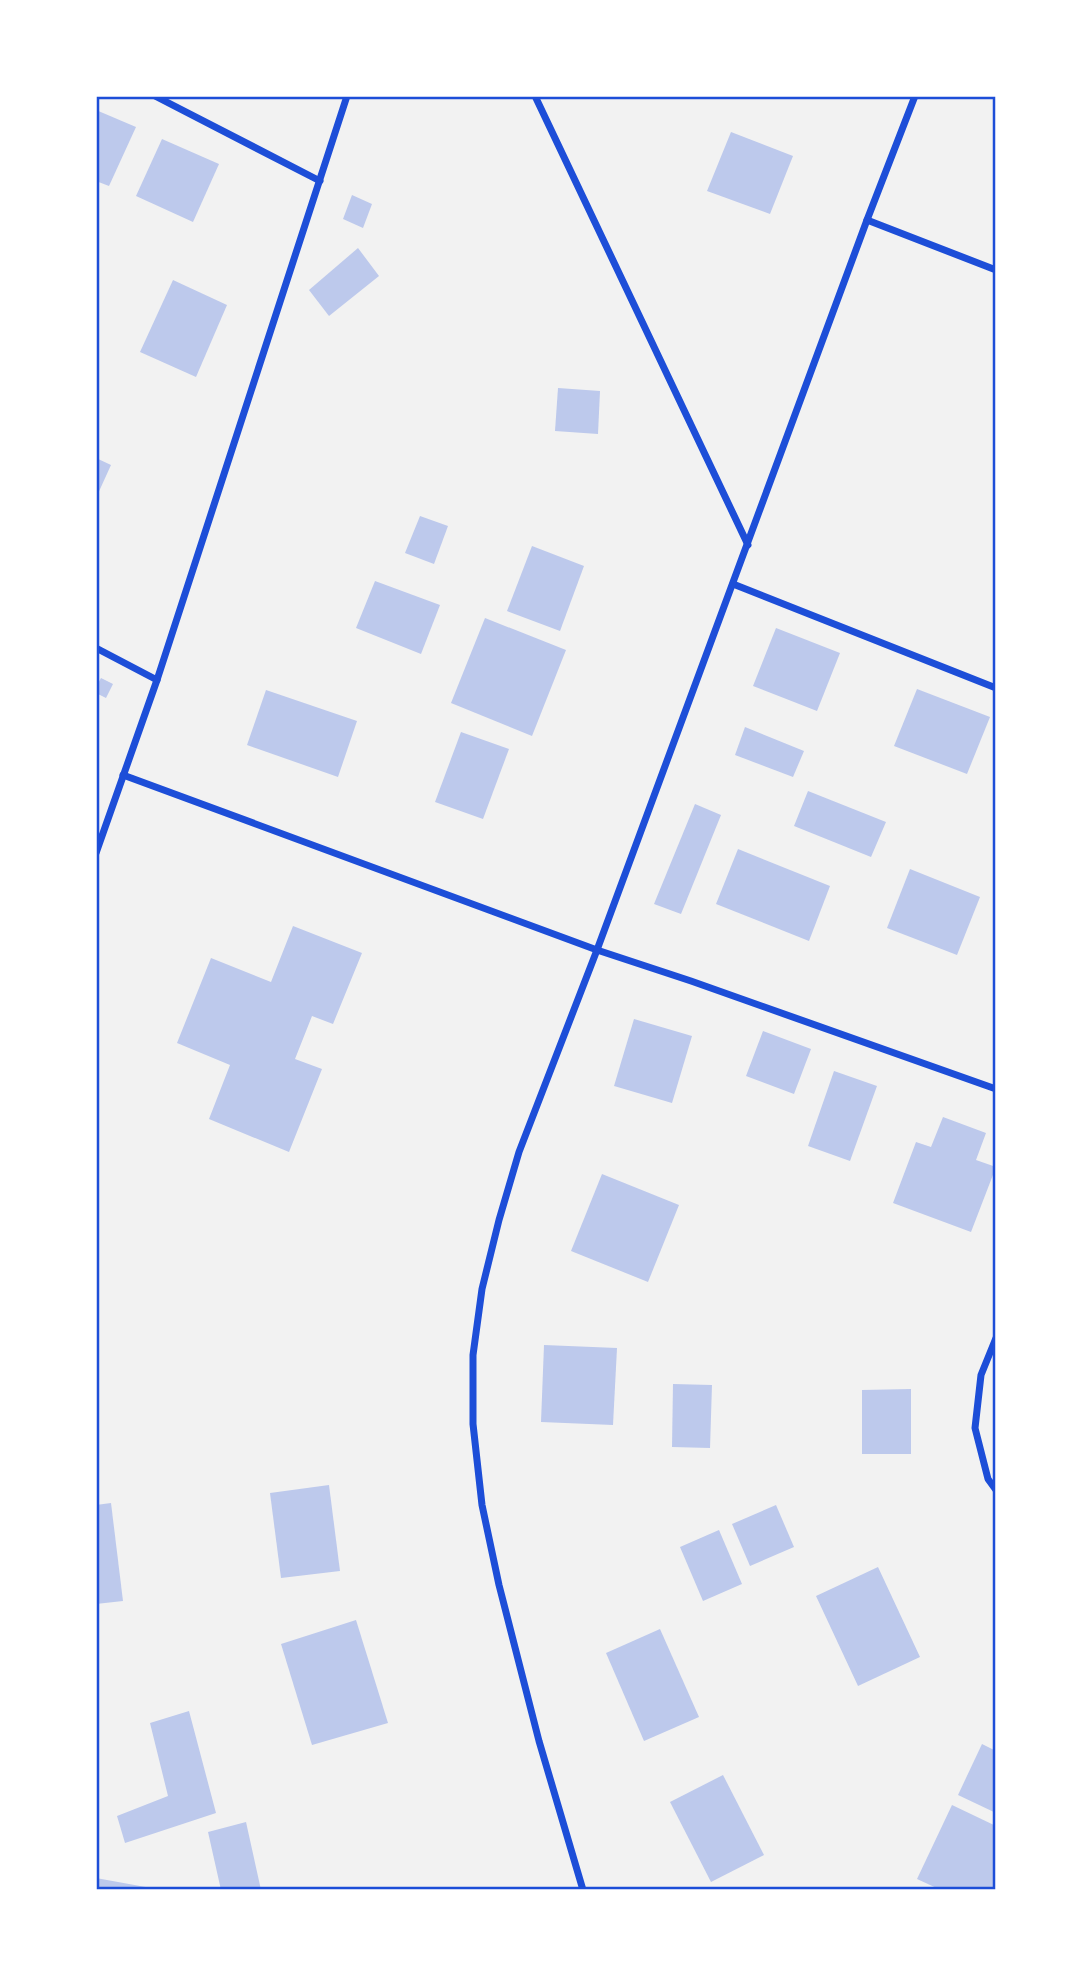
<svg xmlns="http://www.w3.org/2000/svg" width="1092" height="1986" font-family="'PT Sans',sans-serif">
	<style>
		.building { fill: #bdc9ec }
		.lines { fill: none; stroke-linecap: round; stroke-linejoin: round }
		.minor { stroke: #1d4ed8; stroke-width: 7 }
		.neatline { fill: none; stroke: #1d4ed8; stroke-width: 2.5 }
	</style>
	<rect width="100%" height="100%" fill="#f2f2f2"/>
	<g class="building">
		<path d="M96,110L136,127L109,186L96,181Z"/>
		<path d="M731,132L793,156L770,214L707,191Z"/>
		<path d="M162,139L219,164L193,222L136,196Z"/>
		<path d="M352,195L372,204L363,228L343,219Z"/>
		<path d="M358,248L379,276L329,316L309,290Z"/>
		<path d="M173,280L227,305L196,377L140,352Z"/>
		<path d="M558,388L600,391L598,434L555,431Z"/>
		<path d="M96,458L111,465L96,498Z"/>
		<path d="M420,516L448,526L434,564L405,553Z"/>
		<path d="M532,546L584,566L560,631L507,611Z"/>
		<path d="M375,581L440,605L421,654L356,628Z"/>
		<path d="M485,618L566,650L532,736L451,703Z"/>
		<path d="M776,628L840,653L817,711L753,686Z"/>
		<path d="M101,678L113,684L106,698L96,693V687Z"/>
		<path d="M917,689L990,717L967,774L894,746Z"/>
		<path d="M266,690L357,721L338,777L247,745Z"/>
		<path d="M745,727L804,751L793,777L735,755Z"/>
		<path d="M461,732L509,749L483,819L435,802Z"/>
		<path d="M808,791L886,822L871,857L794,826Z"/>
		<path d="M695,804L721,815L681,914L654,904Z"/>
		<path d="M738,849L830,886L809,941L716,904Z"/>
		<path d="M910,869L980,897L957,955L887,928Z"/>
		<path d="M293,926L362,953L333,1024L312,1016L295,1059L322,1069L289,1152L209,1119L230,1065L177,1043L211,958L271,982Z"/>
		<path d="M634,1019L692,1036L672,1103L614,1086Z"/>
		<path d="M763,1031L811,1049L794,1094L746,1076Z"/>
		<path d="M834,1071L877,1086L850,1161L808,1146Z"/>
		<path d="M943,1117L986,1133L976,1160L996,1167L971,1232L893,1203L916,1142L931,1147Z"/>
		<path d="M602,1174L679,1205L648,1282L571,1251Z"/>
		<path d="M544,1345L617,1348L613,1425L541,1422Z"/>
		<path d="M673,1384L712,1385L710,1448L672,1447Z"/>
		<path d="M911,1389V1454H862V1390Z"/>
		<path d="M329,1485L340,1571L281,1578L270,1493Z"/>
		<path d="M111,1503L123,1601L96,1604V1505Z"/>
		<path d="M776,1505L794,1547L750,1566L732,1524Z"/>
		<path d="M719,1530L742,1584L703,1601L680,1547Z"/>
		<path d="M878,1567L920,1657L858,1686L816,1596Z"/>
		<path d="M356,1620L388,1723L312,1745L281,1644Z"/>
		<path d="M660,1629L699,1717L644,1741L606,1653Z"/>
		<path d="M189,1711L216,1813L125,1843L117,1816L168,1796L150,1723Z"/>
		<path d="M982,1744L996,1751V1813L958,1795Z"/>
		<path d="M723,1775L764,1855L711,1882L670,1802Z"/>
		<path d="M952,1805L996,1826V1881L992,1890H941L917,1879Z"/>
		<path d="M246,1822L261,1890H221L208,1832Z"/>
		<path d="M96,1878L151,1888V1890H96Z"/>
	</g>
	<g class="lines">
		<g class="minor">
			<path d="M155,96L320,181"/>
			<path d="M535,96L748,545"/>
			<path d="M867,220L996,270"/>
			<path d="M733,584L996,688"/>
			<path d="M96,648L157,680"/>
			<path d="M123,775L597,950L691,981L996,1089"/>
			<path d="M96,853L157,680L347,96"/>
			<path d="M996,1338L981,1375L975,1428L988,1479L996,1490"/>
			<path d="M583,1890L539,1741L499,1585L482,1505L473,1424V1355L482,1289L499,1220L519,1152L597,950L867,220L915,96"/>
		</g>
	</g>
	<rect width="1092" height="1986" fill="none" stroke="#ffffff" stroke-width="196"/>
	<rect x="98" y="98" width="896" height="1790" class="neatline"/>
</svg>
